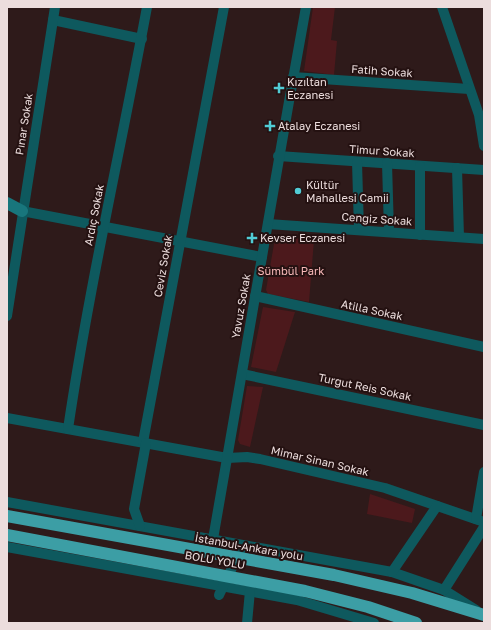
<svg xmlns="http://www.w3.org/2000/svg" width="491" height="630" font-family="'Golos Text',sans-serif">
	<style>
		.green { fill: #4c191c }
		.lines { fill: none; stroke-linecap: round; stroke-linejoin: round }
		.street { stroke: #0e595e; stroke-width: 10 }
		.secondary { stroke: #18767c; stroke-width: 12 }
		.highway { stroke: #3c9ea5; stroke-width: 12 }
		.poi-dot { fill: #51ccd5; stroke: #241111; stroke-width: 1.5 }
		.labels { text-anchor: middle; stroke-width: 4; stroke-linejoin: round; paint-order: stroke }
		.street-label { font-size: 11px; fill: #ecdddd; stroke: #241111 }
		.poi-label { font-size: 11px; fill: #ecdddd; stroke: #241111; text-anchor: start }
		.park-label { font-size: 11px; fill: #f8b9b9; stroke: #241111 }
	</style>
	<rect width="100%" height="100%" fill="#2e1a1a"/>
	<g class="green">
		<path d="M313,7H335L331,40L337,41L334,75L304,71Z"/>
		<path d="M281,236L314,240L309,302L268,294L266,290L274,244L277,238Z"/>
		<path d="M263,307L295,312L276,372L251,367Z"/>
		<path d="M247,386L263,387L250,447L240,444L238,440Z"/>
		<path d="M370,494L415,509L412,523L367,514Z"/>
	</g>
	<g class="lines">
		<g class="street">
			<path d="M442,7L479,115L484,146"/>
			<path d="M53,20L142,39"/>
			<path d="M293,77L469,89"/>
			<path d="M278,156L484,170"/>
			<path d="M357,162L359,230"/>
			<path d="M387,163L389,232"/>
			<path d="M420,166V235"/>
			<path d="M457,168L459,237"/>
			<path d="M22,211L262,257"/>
			<path d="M268,224L484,239"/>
			<path d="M255,296L484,347"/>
			<path d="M7,316L55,7"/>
			<path d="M242,374L484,425"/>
			<path d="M7,418L227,458L247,457L260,459L385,488L484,522"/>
			<path d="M68,429C89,287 121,148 147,7"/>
			<path d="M143,442L224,7"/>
			<path d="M7,502L392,572L444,590L476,610"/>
			<path d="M476,519L484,472"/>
			<path d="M140,526L134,509L146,443"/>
			<path d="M213,539C243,361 274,184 306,7"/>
			<path d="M7,547L297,600L374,623"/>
			<path d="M392,572L437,506"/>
			<path d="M444,590L484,527"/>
			<path d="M219,595L240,551"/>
			<path d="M247,623L250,591"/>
		</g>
		<path class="secondary" d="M7,203L22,211"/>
		<g class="highway">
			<path d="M7,516L334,575L412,593L484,615"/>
			<path d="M7,535L305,591L368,607L416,623"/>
		</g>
	</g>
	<g class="poi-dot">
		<path d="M277 82h4v4h4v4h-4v4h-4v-4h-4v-4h4z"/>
		<path d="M268 120h4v4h4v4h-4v4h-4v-4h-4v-4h4z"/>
		<circle cx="298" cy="191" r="4"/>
		<path d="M250 232h4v4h4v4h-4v4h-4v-4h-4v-4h4z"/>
	</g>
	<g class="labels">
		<g class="street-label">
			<text transform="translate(382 71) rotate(4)" y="4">Fatih Sokak</text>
			<text transform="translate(24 124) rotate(-81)" y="4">Pınar Sokak</text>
			<text transform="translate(382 151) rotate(4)" y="4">Timur Sokak</text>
			<text transform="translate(94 215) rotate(-79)" y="4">Ardıç Sokak</text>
			<text transform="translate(377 219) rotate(4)" y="4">Cengiz Sokak</text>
			<text transform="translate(163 266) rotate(-80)" y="4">Ceviz Sokak</text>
			<text transform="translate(241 306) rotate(-80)" y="4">Yavuz Sokak</text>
			<text transform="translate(372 310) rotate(12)" y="4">Atilla Sokak</text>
			<text transform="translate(365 387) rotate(12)" y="4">Turgut Reis Sokak</text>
			<text transform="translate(320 461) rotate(13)" y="4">Mimar Sinan Sokak</text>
			<text transform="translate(249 547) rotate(10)" y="4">İstanbul-Ankara yolu</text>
			<text transform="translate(215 560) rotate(10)" y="4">BOLU YOLU</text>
		</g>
		<g class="poi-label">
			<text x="287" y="86">Kızıltan<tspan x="287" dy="13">Eczanesi</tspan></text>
			<text x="278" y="130">Atalay Eczanesi</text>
			<text x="306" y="189">Kültür<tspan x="306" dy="13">Mahallesi Camii</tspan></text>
			<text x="260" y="242">Kevser Eczanesi</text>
		</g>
		<g class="park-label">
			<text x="291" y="275">Sümbül Park</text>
		</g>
	</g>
	<rect width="491" height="630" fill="none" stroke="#ecdddd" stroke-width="16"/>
</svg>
